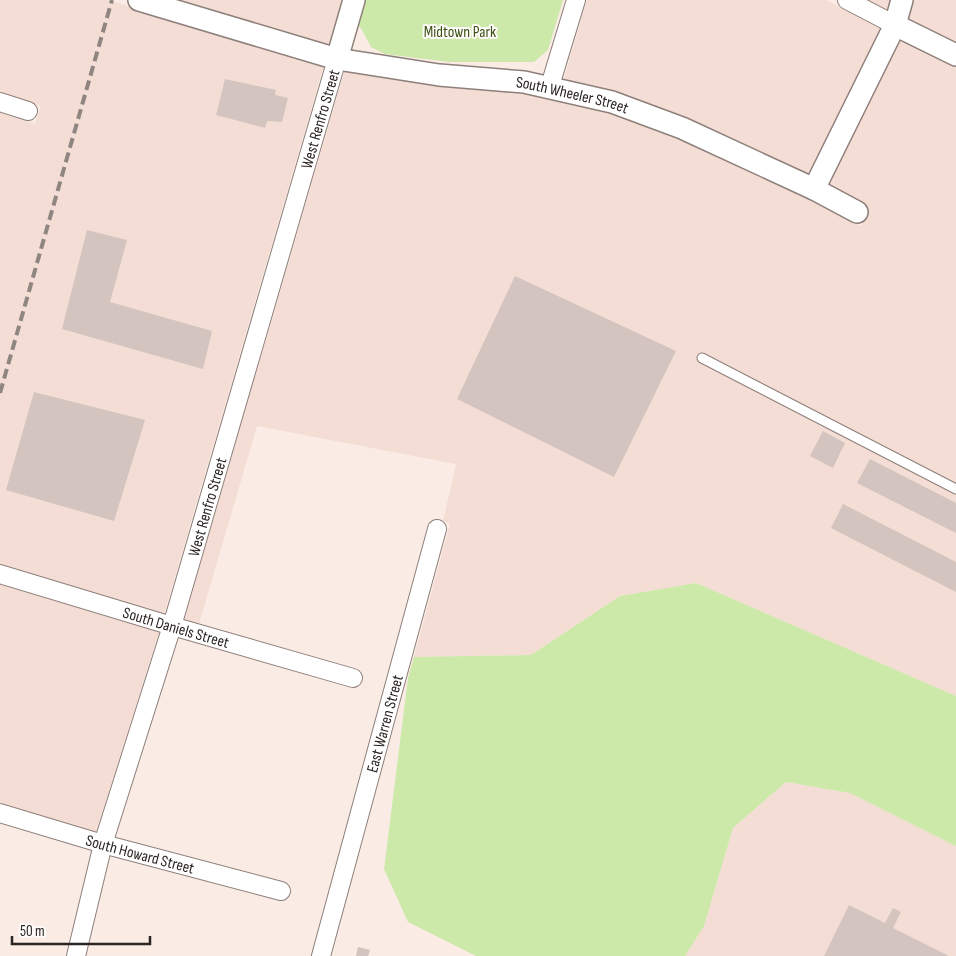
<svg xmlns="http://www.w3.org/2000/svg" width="956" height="956" font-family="'Sofia Sans Condensed',sans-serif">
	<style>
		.built { fill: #f4ddd4 }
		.green { fill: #cde9aa }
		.building { fill: #d3c4bf }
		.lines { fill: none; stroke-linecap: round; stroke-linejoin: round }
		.service-casing { stroke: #8d7f7a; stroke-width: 11 }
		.minor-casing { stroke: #8d7f7a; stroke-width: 20 }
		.tertiary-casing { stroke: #8d7f7a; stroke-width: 24 }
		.service { stroke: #fff; stroke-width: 9 }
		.minor { stroke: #fff; stroke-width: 18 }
		.tertiary { stroke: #fff; stroke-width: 21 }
		.rail { stroke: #8f8581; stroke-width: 4; stroke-dasharray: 10 5; stroke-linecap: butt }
		.labels { text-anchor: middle; stroke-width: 4; stroke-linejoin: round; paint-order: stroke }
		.park-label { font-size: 16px; fill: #3c5315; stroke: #fefbfa }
		.street-label { font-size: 16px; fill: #2a2523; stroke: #fefbfa }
	</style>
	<rect width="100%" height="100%" fill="#faebe5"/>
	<g class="built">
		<path d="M0,0H108L324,65L164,614L0,564V112L35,124L41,106L0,92Z"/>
		<path d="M173,0H343L330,47Z"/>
		<path d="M587,0H826L881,28L809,176L563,82Z"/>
		<path d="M867,0H891L888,11Z"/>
		<path d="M913,0H956V44L907,21Z"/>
		<path d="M900,38L956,65V696L696,583L620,596L531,655L414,657L450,524L443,521L456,464L257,426L199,624L184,620L345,70L523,92L556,101L557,100L610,111L678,137L810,197L861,226L870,209L828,186Z"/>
		<path d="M0,584L159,632L96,832L0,803Z"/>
		<path d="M786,782L850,793L956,846V956H685L704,926L733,828Z"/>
	</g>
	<g class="green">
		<path d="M363,0H563L548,50L534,62H449L385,54L371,47L362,30L356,23Z"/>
		<path d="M696,583L956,696V846L850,793L786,782L733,828L704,926L685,956H476L408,922L384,869L408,678L414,657L531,655L620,596Z"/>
	</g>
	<g class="building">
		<path d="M225,79L276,90L275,95L288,98L282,122L267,121L265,128L216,115Z"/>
		<path d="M87,230L127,240L110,302L212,331L203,369L62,329Z"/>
		<path d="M515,276L676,351L614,477L457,399Z"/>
		<path d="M34,392L145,420L114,521L6,490Z"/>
		<path d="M823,431L845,443L833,468L810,456Z"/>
		<path d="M870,459L956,503V533L857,483Z"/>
		<path d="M843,504L956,562V592L831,528Z"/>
		<path d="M849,905L885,923L893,908L901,912L893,928L949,956H824Z"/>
		<path d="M358,947L370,950L368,956H356Z"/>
	</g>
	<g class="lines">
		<g class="service-casing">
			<path id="service" d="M702,358L956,489"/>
		</g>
		<g class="minor-casing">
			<g id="minor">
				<path d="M847,0L895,25"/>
				<path d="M549,89L576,0"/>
				<path d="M0,102L28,111"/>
				<path id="s1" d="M0,574L172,626L353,678"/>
				<path id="s2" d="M0,813L103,844L281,891"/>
				<path id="s3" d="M76,956L103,844L172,626L337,59"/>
				<path id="s4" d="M321,956L437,529"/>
			</g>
		</g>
		<g class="tertiary-casing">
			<g id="tertiary">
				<path id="s5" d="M139,0L337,59L439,75L524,82L612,102L682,128L814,189L895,25L902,0"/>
				<path d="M895,25L956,55"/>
				<path d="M337,59L354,0"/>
				<path d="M814,189L857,212"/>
			</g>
		</g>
		<use href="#service" class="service"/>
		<use href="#minor" class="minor"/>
		<use href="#tertiary" class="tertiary"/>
		<path class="rail" d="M0,393L112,0"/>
	</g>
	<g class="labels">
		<g class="park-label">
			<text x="460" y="37">Midtown Park</text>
		</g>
		<g class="street-label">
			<text dy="6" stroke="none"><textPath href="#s5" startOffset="445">South Wheeler Street</textPath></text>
			<text dy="6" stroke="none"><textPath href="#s3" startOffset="872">West Renfro Street</textPath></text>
			<text dy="6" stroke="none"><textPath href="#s3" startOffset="468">West Renfro Street</textPath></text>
			<text dy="6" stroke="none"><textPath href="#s1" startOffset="184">South Daniels Street</textPath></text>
			<text dy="6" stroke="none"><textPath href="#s4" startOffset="241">East Warren Street</textPath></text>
			<text dy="6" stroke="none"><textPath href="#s2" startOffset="146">South Howard Street</textPath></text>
		</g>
	</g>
	<path d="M12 936v8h138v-8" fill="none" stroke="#2a2523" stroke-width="2.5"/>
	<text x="20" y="936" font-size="15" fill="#2a2523" stroke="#fefbfa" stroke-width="4" paint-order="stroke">50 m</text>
</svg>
